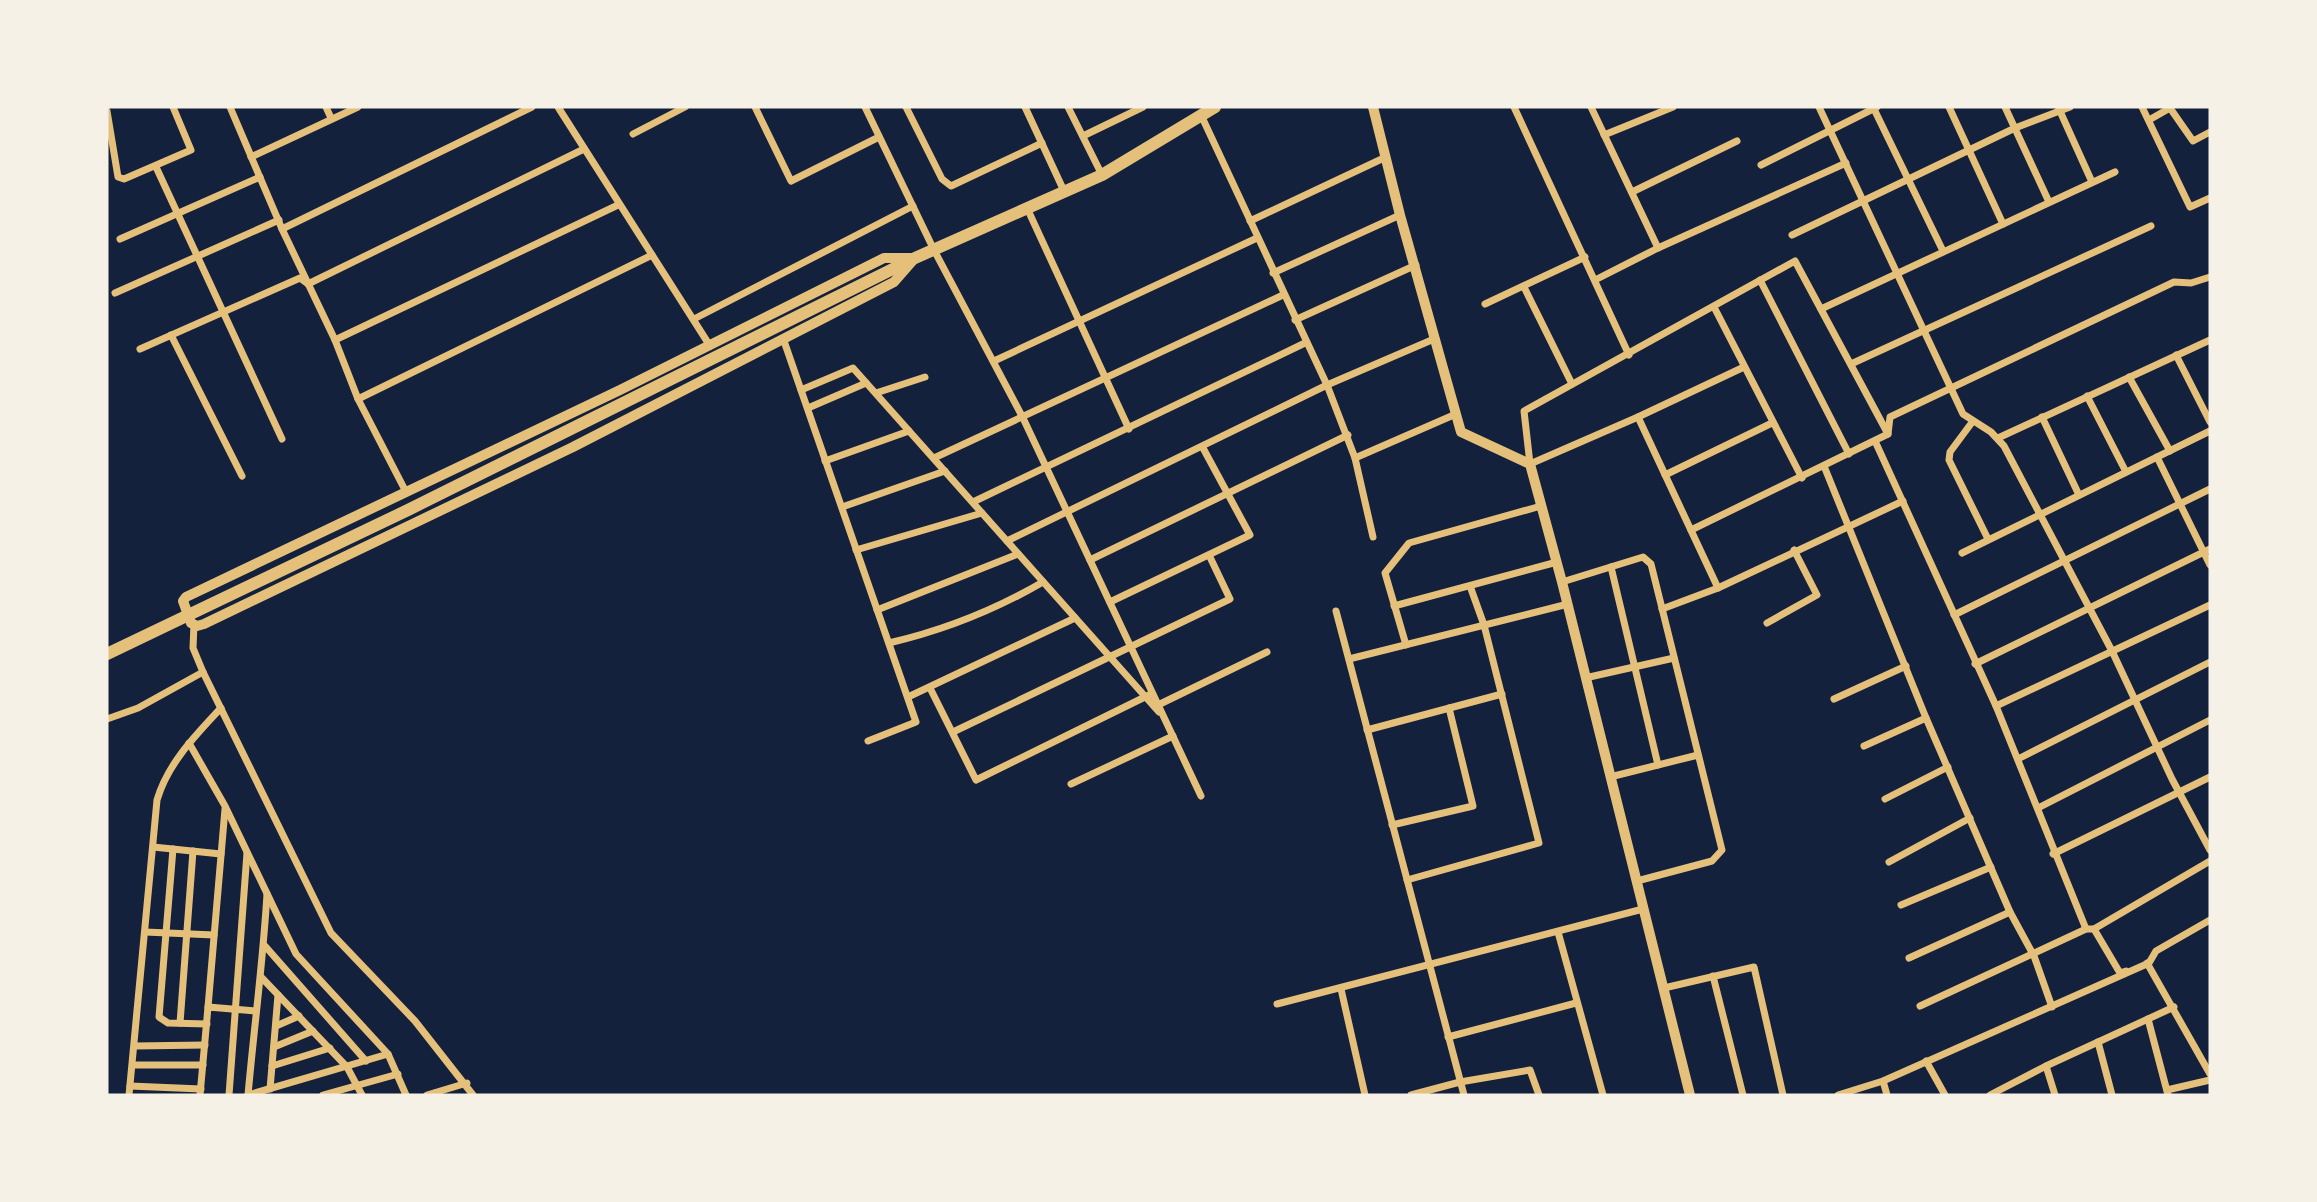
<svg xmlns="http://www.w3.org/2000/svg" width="2317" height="1202" font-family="'PT Sans',sans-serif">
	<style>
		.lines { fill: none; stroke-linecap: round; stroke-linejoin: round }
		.minor { stroke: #e5c07b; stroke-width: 7 }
		.tertiary { stroke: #e5c07b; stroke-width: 10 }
		.primary { stroke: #e5c07b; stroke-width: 12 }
	</style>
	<rect width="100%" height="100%" fill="#14213d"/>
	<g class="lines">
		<g class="minor">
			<path d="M230,107L282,229L335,340L358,399L405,490"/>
			<path d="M326,107L331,118"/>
			<path d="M558,107L710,346"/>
			<path d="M755,107L791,181L879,137"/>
			<path d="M865,107L934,250L1023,418L1201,796"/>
			<path d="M906,107L942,179L951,186L1042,143"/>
			<path d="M1025,107L1064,191"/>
			<path d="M1068,107L1102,175"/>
			<path d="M1514,107L1629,355"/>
			<path d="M1591,107L1658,248"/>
			<path d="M1819,107L1963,414L1991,432L2004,446L2112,651L2172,779L2210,850"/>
			<path d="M1949,107L2003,224"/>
			<path d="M2005,107L2049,202"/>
			<path d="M2142,107L2190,207L2210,198"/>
			<path d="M1874,109L1943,251"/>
			<path d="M2059,109L2092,182"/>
			<path d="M107,111L118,177L124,179L191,150L173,107"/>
			<path d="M1201,115L1327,385L1355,458L1373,537"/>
			<path d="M2149,120L2170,108L2193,141L2210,132"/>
			<path d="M633,134L685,107"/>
			<path d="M1604,135L1673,107"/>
			<path d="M1083,136L1143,107"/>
			<path d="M251,157L358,107"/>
			<path d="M1761,165L1877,107"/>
			<path d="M156,167L282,439"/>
			<path d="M1632,192L1737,141"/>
			<path d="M1027,208L1129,429"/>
			<path d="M1250,221L1386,157"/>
			<path d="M282,229L532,107"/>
			<path d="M1792,235L2015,128L2070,107"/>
			<path d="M120,239L260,177"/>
			<path d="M1273,273L1400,215"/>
			<path d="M1595,280L1658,248L1846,163"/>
			<path d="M1760,280L1849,454"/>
			<path d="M1524,287L1572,384"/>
			<path d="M115,293L279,220"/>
			<path d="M1485,304L1585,257"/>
			<path d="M1714,307L1802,478"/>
			<path d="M1821,309L2115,172"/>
			<path d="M694,319L913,206"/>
			<path d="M1295,320L1416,265"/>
			<path d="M171,335L242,476"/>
			<path d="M335,340L618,205"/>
			<path d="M784,341L916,722L868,741"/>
			<path d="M140,349L300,278L308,284L584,149"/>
			<path d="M2176,355L2210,422"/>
			<path d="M994,361L1257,238"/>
			<path d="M1851,364L2151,226"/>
			<path d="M1744,367L1638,417L1530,464L1524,411L1795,261L1888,434"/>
			<path d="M2129,377L2170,451"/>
			<path d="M801,390L853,368L1159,712"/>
			<path d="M876,393L925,377"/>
			<path d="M2087,396L2126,472"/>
			<path d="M358,399L652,255"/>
			<path d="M808,408L866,383"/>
			<path d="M1638,417L1718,588"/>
			<path d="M2042,417L2079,495"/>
			<path d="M1973,421L1950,452L1949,460L1988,539"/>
			<path d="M1998,438L2210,340"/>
			<path d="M1875,441L1996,706L2086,929"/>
			<path d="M2157,457L2210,565"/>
			<path d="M934,458L1283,295"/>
			<path d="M1355,458L1456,414"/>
			<path d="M825,461L909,431"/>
			<path d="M1824,466L1926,718L2010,912L2034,956L2052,1007"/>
			<path d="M1665,475L1772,423"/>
			<path d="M973,502L1305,343"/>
			<path d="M842,507L945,471"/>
			<path d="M1691,530L1888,434L1890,417L2174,282L2191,283L2210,277"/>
			<path d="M1007,541L1327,385L1434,339"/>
			<path d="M856,550L982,513"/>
			<path d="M1962,553L2210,431"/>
			<path d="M1090,560L1348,435"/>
			<path d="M1611,567L1658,765"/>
			<path d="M1562,582L1643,557L1651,564L1722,850L1712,861L1637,881"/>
			<path d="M1110,602L1250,535L1203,448"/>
			<path d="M1394,606L1557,562"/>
			<path d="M1662,609L1718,588L1903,501"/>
			<path d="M877,610L1018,554"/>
			<path d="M1336,611L1464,1095"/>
			<path d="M1954,615L2210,489"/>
			<path d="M1767,623L1817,595L1794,550"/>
			<path d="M194,624L193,648L203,672L331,933L415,1021L473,1095"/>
			<path d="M889,643C945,630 993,611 1043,582"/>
			<path d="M1406,645L1385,573L1409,543L1541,506"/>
			<path d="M1349,659L1568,604"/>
			<path d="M1975,664L2210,549"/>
			<path d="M1585,678L1674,658"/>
			<path d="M930,688L976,780L1149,695"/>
			<path d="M908,697L1075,618"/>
			<path d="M1834,699L1906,666"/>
			<path d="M1158,705L1267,652"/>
			<path d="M1996,706L2210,605"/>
			<path d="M107,719L138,708L203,672"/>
			<path d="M1367,730L1502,694"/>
			<path d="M953,732L1230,599L1209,555"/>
			<path d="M189,743L225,806L296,954L388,1054L406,1095"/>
			<path d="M1864,746L1926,718"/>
			<path d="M2018,759L2210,662"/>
			<path d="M1610,777L1698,755"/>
			<path d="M1071,784L1173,736"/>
			<path d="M1885,799L1948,767"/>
			<path d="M2038,808L2210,720"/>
			<path d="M1392,825L1473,806L1449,708"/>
			<path d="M153,847L221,854"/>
			<path d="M173,849L159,1017L168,1023L207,1024"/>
			<path d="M2053,854L2210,777"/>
			<path d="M1889,862L1970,818"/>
			<path d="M1407,880L1539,843L1484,625L1470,586"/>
			<path d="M1901,905L1991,867"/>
			<path d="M2094,929L2120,973L2126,971"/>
			<path d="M145,932L214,935"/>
			<path d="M1558,932L1603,1095"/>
			<path d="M265,946L366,1061"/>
			<path d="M1909,958L2010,912"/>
			<path d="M2147,963L2210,1074"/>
			<path d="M1713,976L1743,1095"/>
			<path d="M262,978L347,1067L362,1095"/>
			<path d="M1664,988L1754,967L1783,1095"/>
			<path d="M1341,989L1365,1095"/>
			<path d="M1277,1004L1643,909"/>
			<path d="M1920,1006L2086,929H2094L2210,861"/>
			<path d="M208,1007L225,809"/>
			<path d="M2148,1019L2168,1095"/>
			<path d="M180,1023L193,851"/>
			<path d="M276,1026L299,1016"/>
			<path d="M1448,1037L1576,1003"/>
			<path d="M2098,1042L2112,1095"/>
			<path d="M135,1046L205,1045"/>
			<path d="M274,1047L313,1031"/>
			<path d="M1926,1061L1945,1095"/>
			<path d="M133,1065H203"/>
			<path d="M272,1066L330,1048"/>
			<path d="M2046,1066L2055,1095"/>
			<path d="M1883,1081L1887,1095"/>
			<path d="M130,1086L201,1089"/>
			<path d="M270,1089L278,995"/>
			<path d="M2167,1090L2210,1080"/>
			<path d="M129,1095L157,800C168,763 195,736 221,708"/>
			<path d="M200,1095L208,1007L256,1011"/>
			<path d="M229,1095L247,853"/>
			<path d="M248,1095C254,1028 263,962 267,894"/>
			<path d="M248,1095L388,1054"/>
			<path d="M323,1095L398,1074"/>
			<path d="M427,1095L467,1083"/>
			<path d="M1411,1095L1460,1082L1530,1070L1539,1095"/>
			<path d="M1838,1095L1883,1081L2149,963L2156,951L2210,920"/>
			<path d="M1990,1095L2046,1066L2174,1007"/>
		</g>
		<g class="tertiary">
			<path d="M1373,107L1400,215L1461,432L1530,464L1562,582L1690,1095"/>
			<path d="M884,258H915L894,282L573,447L204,624L197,626L191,623L183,601L186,597L620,390Z"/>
		</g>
		<path class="primary" d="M107,654L410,509L915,258L1102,175L1215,107"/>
	</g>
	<rect width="2317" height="1202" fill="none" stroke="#f6f1e7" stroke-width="217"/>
</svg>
